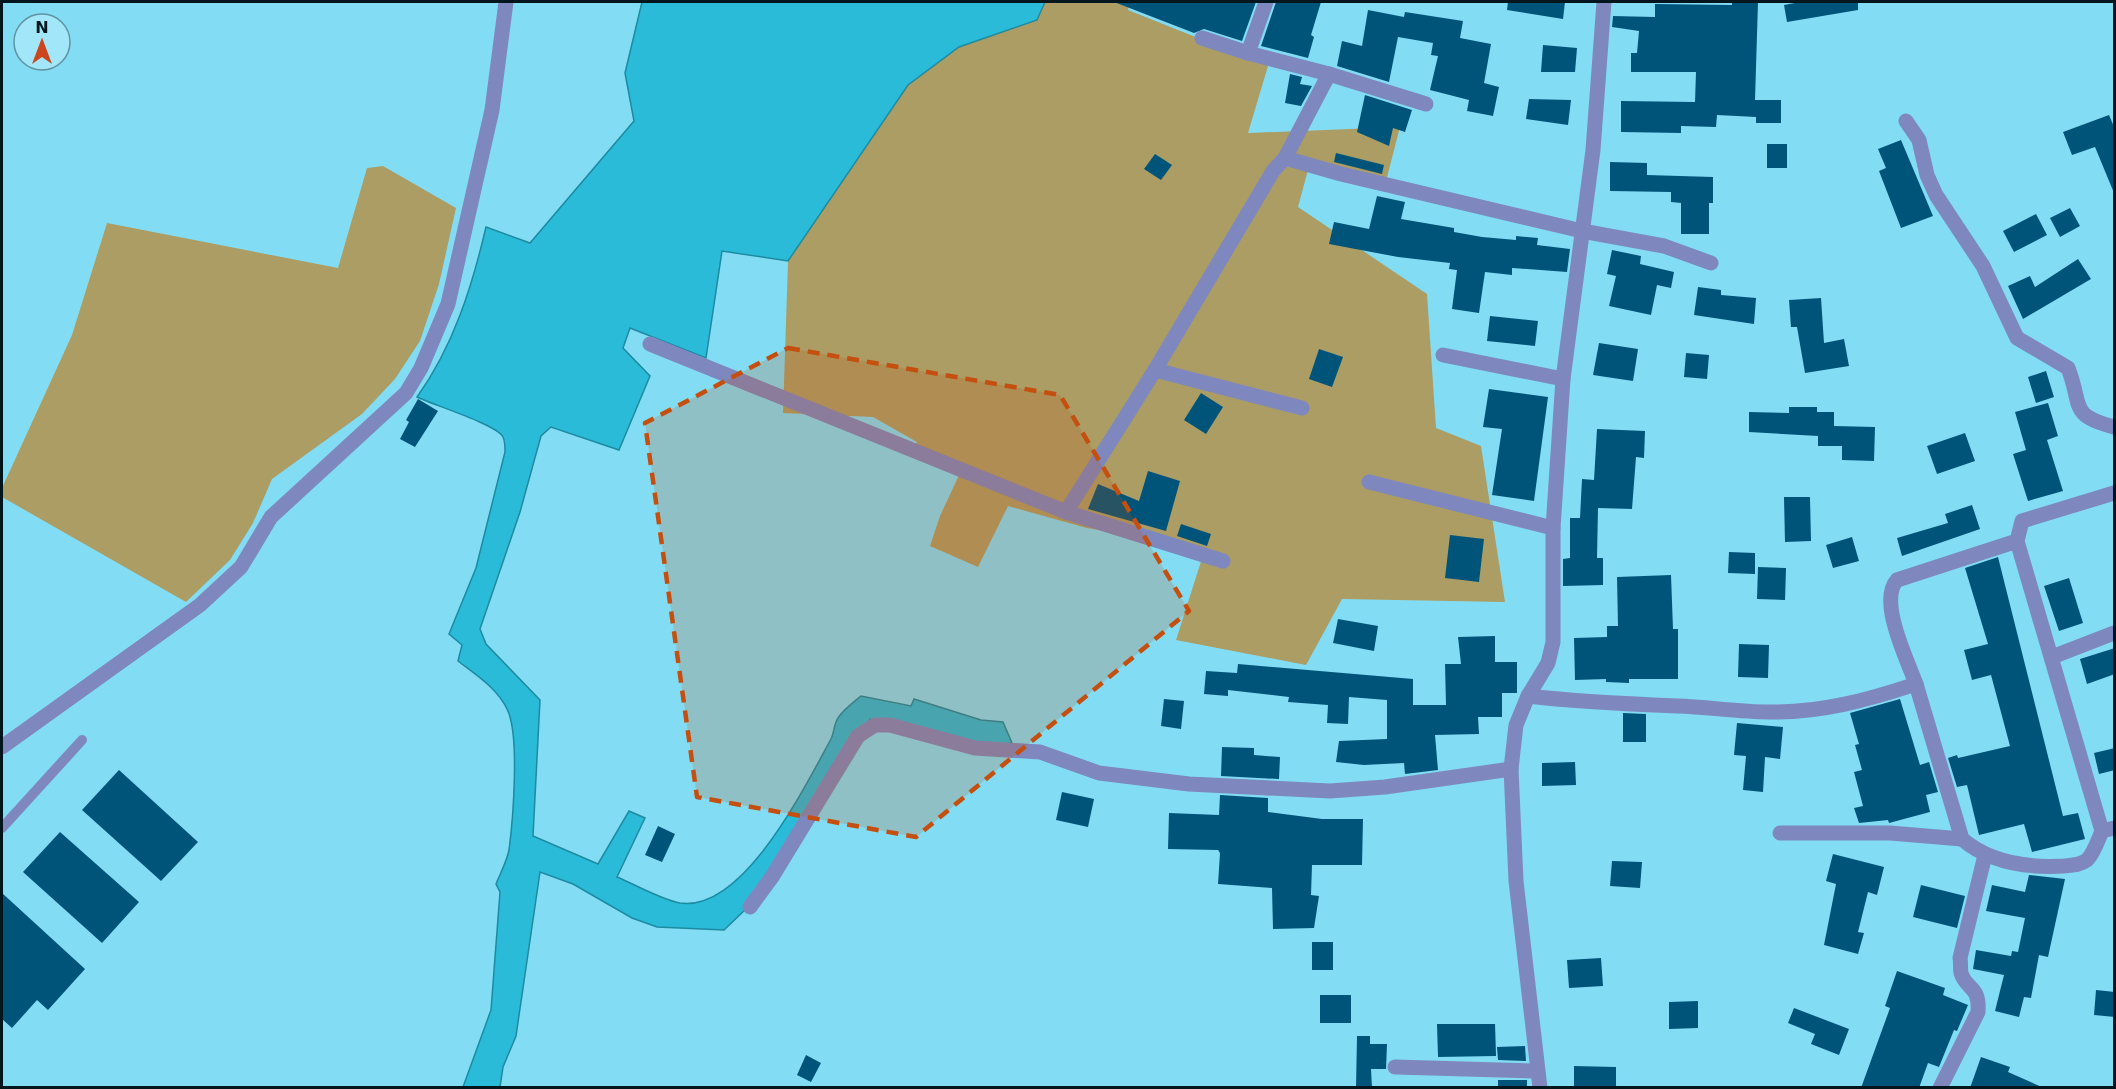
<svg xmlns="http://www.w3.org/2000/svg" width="2116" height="1089" font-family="'DejaVu Sans',sans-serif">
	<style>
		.green { fill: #ab9d64 }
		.water { fill: #2abbd9; stroke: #1d8aa0; stroke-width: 1.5 }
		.building { fill: #005479 }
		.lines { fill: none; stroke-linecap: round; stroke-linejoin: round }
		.lane { stroke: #7f88be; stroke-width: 10 }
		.street { stroke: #7f88be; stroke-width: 15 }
		.marked { fill: #c54f0e; fill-opacity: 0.2; stroke: #c54f0e; stroke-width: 4.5; stroke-dasharray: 12 8; stroke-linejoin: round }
	</style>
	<rect width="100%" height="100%" fill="#82ddf4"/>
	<g class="green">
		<path d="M1045,2H1130L1128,10L1268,66L1248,133L1400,127L1385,185L1308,170L1298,207L1427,294L1436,428L1481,446L1505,602L1342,599L1306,665L1176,640L1204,552L1154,539L1087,528L1008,506L978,567L930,546L940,516L960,473L912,452L917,442L873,417L783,413L788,261L908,85L959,47L1037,20Z"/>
		<path d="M383,166L456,208L439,284L420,341L395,379L362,414L272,479L253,523L230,560L186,602L2,497V488L72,335L107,223L338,268L367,168Z"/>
	</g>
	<path class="water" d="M642,2H1045L1037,20L959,47L908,85L788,261L722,251L706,358L630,328L623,348L650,376L619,450L551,427L541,436L520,512L480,629L486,644L540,700L533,836L598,864L629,811L645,818L617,877C634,884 662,900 680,903C744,912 805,786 831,739C834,733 834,724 838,718C843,710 854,702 861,696L911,706L914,699L981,720L1003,722L1012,743L994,746L870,719L748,907L724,930L657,927L632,918L573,884L540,872L516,1036L503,1067L500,1087H463L491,1010L500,892L496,884C500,874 507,861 509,850C513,820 520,734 507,709C497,688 476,675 458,661L462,645L449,634L476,568L505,452C505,447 505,441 503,437C498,425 433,405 417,397C453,347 472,287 486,227L530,243L634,121L625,73Z"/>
	<g class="building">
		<path d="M1114,2H1256L1242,41L1204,29L1194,33Z"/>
		<path d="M1276,2H1321L1311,35L1314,37L1308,58L1261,46Z"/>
		<path d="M1508,2H1565L1563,19L1507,10Z"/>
		<path d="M1732,2H1758L1755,100H1781V123H1756V117L1717,115L1716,127L1681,126V133L1621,132V101L1695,102L1696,72H1631V53H1637L1639,31L1612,27L1613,16L1655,17V4L1732,5Z"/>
		<path d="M1800,2H1858V10L1787,22L1784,5Z"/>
		<path d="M1368,10L1404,17L1405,12L1463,21L1460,38L1491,44L1484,83L1499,87L1493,116L1467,111L1469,100L1430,90L1438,56L1431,55L1433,43L1398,37L1389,82L1337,66L1342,41L1362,46Z"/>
		<path d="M1543,45L1577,48L1575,72H1541Z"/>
		<path d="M1290,74L1302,77L1300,84L1312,86L1301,106L1285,103Z"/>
		<path d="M1365,95L1412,110L1405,132L1393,128L1389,146L1357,132Z"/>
		<path d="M1529,99L1571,100L1568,125L1526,119Z"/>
		<path d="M2109,115L2115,129L2114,193L2095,147L2072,155L2063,132Z"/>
		<path d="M1901,140L1933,216L1901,228L1879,171L1886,168L1878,149Z"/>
		<rect x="1767" y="144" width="20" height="24"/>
		<path d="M1336,153L1384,165L1382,174L1334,162Z"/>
		<path d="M1155,154L1172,165L1161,180L1144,169Z"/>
		<path d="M1610,162L1647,163V175L1713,177V203H1709V234H1681V203L1671,202V192L1610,191Z"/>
		<path d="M1377,196L1405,202L1401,219L1454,228V232L1482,237L1516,240V236L1538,238L1537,245L1570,249L1567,272L1512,268V275L1485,272L1479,313L1452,309L1457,270L1449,269L1450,263L1398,257L1329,244L1334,222L1369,229Z"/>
		<path d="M2070,208L2080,226L2060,237L2050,218Z"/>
		<path d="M2036,214L2047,235L2014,252L2003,231Z"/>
		<path d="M1612,250L1641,256L1640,264L1674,272L1671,288L1657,285L1651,315L1609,306L1616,276L1607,274Z"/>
		<path d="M2078,259L2091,279L2023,319L2008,286L2030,276L2035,287Z"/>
		<path d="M1698,287L1721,290V295L1756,298L1754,324L1694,315Z"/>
		<path d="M1821,298L1824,343L1844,339L1849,366L1805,373L1797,327H1791L1789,300Z"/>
		<path d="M1490,316L1538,321L1535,346L1487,341Z"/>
		<path d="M1599,343L1638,349L1633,381L1593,375Z"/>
		<path d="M1319,349L1343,357L1332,387L1309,379Z"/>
		<path d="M1686,353L1709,355L1707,379L1684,377Z"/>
		<path d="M2046,371L2054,397L2036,403L2028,377Z"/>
		<path d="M1489,389L1548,397L1534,501L1492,495L1502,429L1483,427Z"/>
		<path d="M1201,393L1223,407L1206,434L1184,420Z"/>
		<path d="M418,399L438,411L415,447L400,439L409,422L406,420Z"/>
		<path d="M2048,403L2058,436L2047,440L2063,491L2028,501L2013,454L2026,450L2015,412Z"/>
		<path d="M1789,407H1817V412H1834V426L1875,427L1874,461L1842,460V446H1818V436L1749,432V412L1789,413Z"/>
		<path d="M1597,429L1645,431L1644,458L1636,457L1632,509L1598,508L1597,558H1603V585L1563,586V559L1570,558V518H1580L1582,479L1594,480Z"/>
		<path d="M1965,433L1975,461L1937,474L1927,446Z"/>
		<path d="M1148,471L1180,481L1166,531L1088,509L1098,484L1139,501Z"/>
		<path d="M1784,497H1810L1811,541L1785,542Z"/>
		<path d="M1972,505L1980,529L1902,556L1897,538L1948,523L1945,514Z"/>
		<path d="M1181,524L1211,534L1207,546L1177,536Z"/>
		<path d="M1450,535L1484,539L1479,582L1445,578Z"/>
		<path d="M1852,537L1859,561L1833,568L1826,545Z"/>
		<path d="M1729,552L1755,553V574L1728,573Z"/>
		<path d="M1998,557L2063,816L2078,813L2085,839L2032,852L2024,824L1979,835L1967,785L1957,787L1948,758L1957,755L1958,758L2010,746L1991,675L1972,680L1964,650L1988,644L1965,568Z"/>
		<path d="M1758,567L1786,568L1785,600L1757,599Z"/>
		<path d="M1671,575L1673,629H1678V679H1629V683L1606,682V679L1575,680L1574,638L1607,637V626H1618L1617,577Z"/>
		<path d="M2069,578L2083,623L2059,631L2044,586Z"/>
		<path d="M1338,619L1378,626L1374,651L1333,643Z"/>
		<path d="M1495,636V662H1517V693H1502V717H1478L1479,734L1435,735L1438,770L1405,774L1404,763L1364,765L1336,762L1339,741L1387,739V700L1349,697L1348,724L1327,723L1328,705L1288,702L1289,697L1228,690V696L1204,694L1206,671L1237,673L1238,664L1413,679V705H1446L1445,664H1461L1458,637Z"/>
		<path d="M1739,644L1769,645L1768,678L1738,677Z"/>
		<path d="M2115,648V674L2087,684L2080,659Z"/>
		<path d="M1164,699L1184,701L1181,729L1161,726Z"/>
		<path d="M1900,699L1920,765L1929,762L1938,792L1926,795L1930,812L1889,823L1888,820L1859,823L1854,808L1863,806L1854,772L1862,770L1855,745L1859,744L1850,713Z"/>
		<path d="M1623,713L1646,714V742H1623Z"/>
		<path d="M1737,723L1783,727L1780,759L1765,757L1763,792L1743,790L1746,756L1734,755Z"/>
		<path d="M1222,747L1254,748V755L1280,757L1279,779L1221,776Z"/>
		<path d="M2115,748V770L2099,774L2094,753Z"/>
		<path d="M1575,762L1576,785L1542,786V763Z"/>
		<path d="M119,770L198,842L161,881L82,810Z"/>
		<path d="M1062,792L1094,799L1088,827L1056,820Z"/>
		<path d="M1220,795L1268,798V812L1322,819H1363L1362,865H1312L1311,895L1319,896L1314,928L1273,929L1272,888L1218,884L1220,853L1218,850L1168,849L1169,813L1219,815Z"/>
		<path d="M658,826L675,834L662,862L645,855Z"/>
		<path d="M60,832L139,902L102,943L23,872Z"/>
		<path d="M1833,854L1884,867L1877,895L1868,892L1858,932L1864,933L1858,954L1824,945L1836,884L1826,881Z"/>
		<path d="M1612,861L1642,862L1640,888L1610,886Z"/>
		<path d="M2029,875L2065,879L2048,957L2039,955L2031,998L2024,997L2019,1017L1995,1011L2004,975L1973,969L1976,950L2011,956L2012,951L2018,952L2025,918L1986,911L1992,885L2025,892Z"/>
		<path d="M1921,885L1965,896L1957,928L1913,917Z"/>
		<path d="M2,893L85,969L48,1010L37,1000L12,1028L2,1019Z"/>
		<rect x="1312" y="942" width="21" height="28"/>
		<path d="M1601,958L1603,986L1569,988L1567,960Z"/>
		<path d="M1897,971L1945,988L1943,995L1968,1005L1957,1031L1954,1030L1939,1067L1928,1063L1919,1088H1861L1890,1008L1885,1006Z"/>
		<path d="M2096,990L2115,992V1017L2094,1015Z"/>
		<rect x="1320" y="995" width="31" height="28"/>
		<path d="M1698,1001V1028L1669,1029V1002Z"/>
		<path d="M1794,1008L1849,1029L1839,1055L1811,1044L1815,1034L1788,1023Z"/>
		<path d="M1437,1024H1495L1496,1056L1438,1057Z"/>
		<path d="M1357,1036H1370V1044H1387L1386,1069H1371L1372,1088H1356Z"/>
		<path d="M1525,1046L1526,1061L1498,1060L1497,1047Z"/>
		<path d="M806,1055L821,1063L811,1082L797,1075Z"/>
		<path d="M1981,1057L2010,1067L2008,1072L2044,1088H1970Z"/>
		<path d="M1574,1066L1616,1067V1088H1574Z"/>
		<rect x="1498" y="1080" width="29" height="8"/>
	</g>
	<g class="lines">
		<path class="lane" d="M2,828L82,740"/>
		<g class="street">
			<path d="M1202,38L1248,53L1329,74"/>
			<path d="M1248,53L1266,2"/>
			<path d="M1906,121L1919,140L1927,175L1936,195L1983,266L2017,338L2068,368C2083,406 2068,415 2114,427"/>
			<path d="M1285,158L1329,74L1426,104"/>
			<path d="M650,344L1066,512L1223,561"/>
			<path d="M1443,355L1563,379"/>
			<path d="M1302,408L1155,370L1273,171L1285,158L1341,174L1582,231L1664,246L1711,263"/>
			<path d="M1369,482L1553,528"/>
			<path d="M1066,512L1155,370"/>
			<path d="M2017,541L2102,831"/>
			<path d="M2052,657L2114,633"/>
			<path d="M1916,684C1907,659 1878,601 1897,580L2017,541L2022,521L2114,493"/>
			<path d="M1528,696C1578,702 1628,704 1678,706C1708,707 1739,712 1769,712C1820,713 1868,700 1916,684L1962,839C1990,863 2029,868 2064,866C2073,865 2080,865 2087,860C2094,853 2098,840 2102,831L2114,828"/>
			<path d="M2,747L200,605L241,567L271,517L406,393L421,368L448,304L492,110L506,2"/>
			<path d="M1780,833H1890L1962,839"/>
			<path d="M750,907L772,877L858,736L875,725H890L975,748L1040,752L1099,773L1189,784L1330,791L1385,787L1511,769"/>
			<path d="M1395,1067L1537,1071"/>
			<path d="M1540,1088L1516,881L1511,769L1516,725L1528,696L1548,663L1553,642V528L1563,379L1593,150L1604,2"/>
			<path d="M1940,1088L1978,1012C1980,985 1966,990 1961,973C1960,968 1961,962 1960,958L1985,855"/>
		</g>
	</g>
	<path class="marked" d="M788,348L1060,395L1189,611L916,837L697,797L645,423Z"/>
	<rect width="2116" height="1089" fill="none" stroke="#00161c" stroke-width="6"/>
	<g transform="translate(42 42)"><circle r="28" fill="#a1e7f9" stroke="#6193a1" stroke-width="1.5"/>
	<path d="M0-4.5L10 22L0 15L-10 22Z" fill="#cd451c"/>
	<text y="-9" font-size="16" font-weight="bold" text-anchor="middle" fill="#00161c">N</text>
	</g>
</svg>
